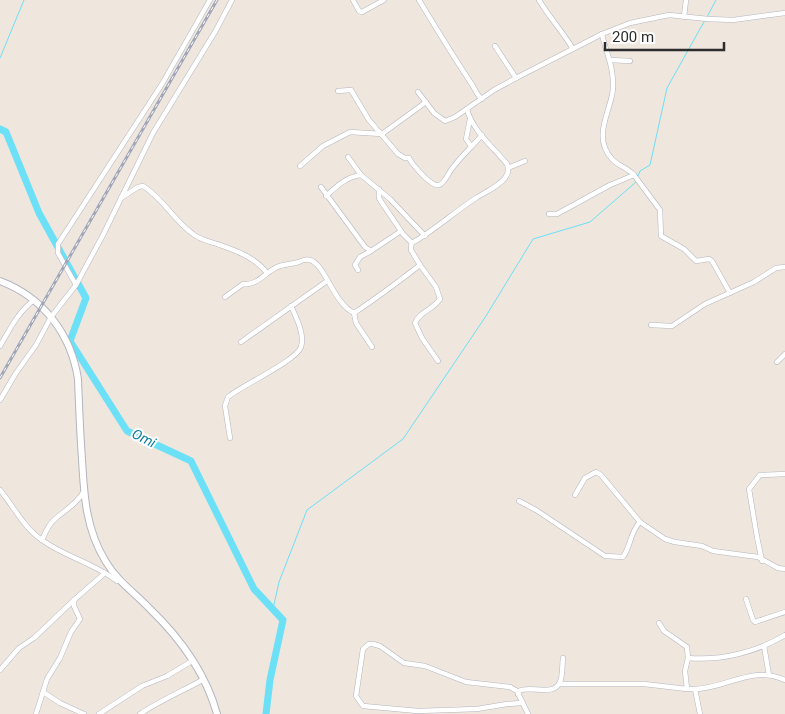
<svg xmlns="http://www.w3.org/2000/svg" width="785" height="714" font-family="Roboto,sans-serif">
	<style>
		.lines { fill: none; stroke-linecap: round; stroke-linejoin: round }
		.stream { stroke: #6be0f6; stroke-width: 1 }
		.river { stroke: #6be0f6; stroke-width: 7 }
		.street-casing { stroke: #b2b6c0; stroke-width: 5.5 }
		.secondary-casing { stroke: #b2b6c0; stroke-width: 8 }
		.street { stroke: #fff; stroke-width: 4.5 }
		.secondary { stroke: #fff; stroke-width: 6 }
		.rail-casing { stroke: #a0a6b8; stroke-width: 3 }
		.rail { stroke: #fff; stroke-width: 1; stroke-dasharray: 4; stroke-linecap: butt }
		.labels { text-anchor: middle; stroke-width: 4; stroke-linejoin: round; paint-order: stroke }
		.water-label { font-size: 14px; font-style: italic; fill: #067ba0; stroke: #fff }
	</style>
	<rect width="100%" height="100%" fill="#efe6de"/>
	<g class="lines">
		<g class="stream">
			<path d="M707,17L716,0"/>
			<path d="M0,58L24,0"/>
			<path d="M638,176L640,171L650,165L667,88L705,20"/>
			<path d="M273,609L279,582L307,510L403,439L486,316L533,239L590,222L636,182"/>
		</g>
		<path class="river" d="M0,129L6,132L39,213L86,298L70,341L127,431L191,461L254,589L283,620L270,680L266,714"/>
		<g class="street-casing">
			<g id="street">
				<path d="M353,0L359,11L362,12L384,0"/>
				<path d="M419,0C436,28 453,56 471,83C475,88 476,95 482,99"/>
				<path d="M539,0C549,17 563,32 573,49"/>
				<path d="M684,17L686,0"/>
				<path d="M602,34C606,53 614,67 613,88C612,110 591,136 612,159C618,166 628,168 634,175L660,210L661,236L684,249L696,261L709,259L712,261L730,293"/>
				<path d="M495,46L516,78"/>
				<path d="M610,60L630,61"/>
				<path d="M338,91L351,90L369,120L398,154L405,158H409C412,164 432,188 439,185C444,184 448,174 451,170C460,157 472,147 482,135"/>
				<path d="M418,92L434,113L445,121L455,117L494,90L516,78L602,34L630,23L669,15L708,19L733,20L785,13"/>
				<path d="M470,119L466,139L471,146"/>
				<path d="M348,157L361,175"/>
				<path d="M300,166L323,146L350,132L382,134L426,102"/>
				<path d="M508,168L525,161"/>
				<path d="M321,187L365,247L371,251L401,231"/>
				<path d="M379,189V198L382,203L403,234L412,243"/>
				<path d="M326,196C337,186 346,177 361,175L390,199L425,236"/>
				<path d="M121,198L138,187L143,186C163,198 174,221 193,234C199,239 207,241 214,243C234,250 254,256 267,273"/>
				<path d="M549,214H557L610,185L634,175"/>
				<path d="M420,265L436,287L440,299C434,309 419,312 415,323L422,338L438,361"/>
				<path d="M358,270L355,265L360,257L371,251"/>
				<path d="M76,285L58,253V244L162,84L210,0"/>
				<path d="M225,297L243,284C259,286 266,270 280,266C286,264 292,264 299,262C302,260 307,259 310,260C325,264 334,304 354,313C377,298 398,282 420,265L411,250V246L412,243C435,230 454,212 476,198C485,192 498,187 505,178C509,173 509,169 507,164C493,147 472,130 467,109"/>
				<path d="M354,313L356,323L372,347"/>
				<path d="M651,325L672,326L705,304L754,282L776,268L785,267"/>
				<path d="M241,342L327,281"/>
				<path d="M0,346C10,329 18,312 34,300"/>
				<path d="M777,362L785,354"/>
				<path d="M0,400L16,373L36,345L51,317L76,285L103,235L153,133L215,32L232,0"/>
				<path d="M230,438L225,406L228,397C241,386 296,361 301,347C305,334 296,317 291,306"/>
				<path d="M0,490C14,507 24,528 42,540C65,557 94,563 117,581"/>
				<path d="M575,495L585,478L596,472L601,475L640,522L665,539L675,542L702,546L713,551L758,557L778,568L785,569"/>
				<path d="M519,501L536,510L605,556L623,557C631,546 630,532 640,522"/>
				<path d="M42,540C45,533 48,525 55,519C64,511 78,503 84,491"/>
				<path d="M762,561L757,537L749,489L760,475L785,474"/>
				<path d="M746,599L753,620L755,622L785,612"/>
				<path d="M659,623L664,631L687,647L688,658C721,661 757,652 785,635"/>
				<path d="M764,646L769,675"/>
				<path d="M0,670L19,648L34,638L74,600"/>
				<path d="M559,684H644L687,689L685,671L688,658"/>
				<path d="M687,689H695L700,714"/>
				<path d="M695,689C727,688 753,665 785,680"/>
				<path d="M43,692L60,703L84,714"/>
				<path d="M518,694L519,691C530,685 554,697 560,682C563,675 562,665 563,658"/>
				<path d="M521,703L507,704L477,709L418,711L363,706L356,696L363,649L369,644H373L380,646L404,663L425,666L466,682L510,687L517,691L528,714"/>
				<path d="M36,714L47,679L60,658L71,632L80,619L74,606V600L105,573"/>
				<path d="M99,714L142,686L167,676L192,661"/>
				<path d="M140,714C161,700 183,691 204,679"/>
			</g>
		</g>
		<g class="secondary-casing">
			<path id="secondary" d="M0,281C43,297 71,334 78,379C79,406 80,433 82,459C84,496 86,530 106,562C118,582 134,592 150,609C180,638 206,674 217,714"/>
		</g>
		<use href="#street" class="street"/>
		<use href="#secondary" class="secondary"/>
		<g class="rail-casing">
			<path id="rail" d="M0,378L217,0"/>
		</g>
		<use href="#rail" class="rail"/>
	</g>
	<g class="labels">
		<g class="water-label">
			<text transform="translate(144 438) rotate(26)" y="5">Omi</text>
		</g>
	</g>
	<path d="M605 42v8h119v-8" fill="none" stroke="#2c2c2c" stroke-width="2.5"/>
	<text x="612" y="42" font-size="15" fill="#2c2c2c" stroke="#ffffff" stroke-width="4" paint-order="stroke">200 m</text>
</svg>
